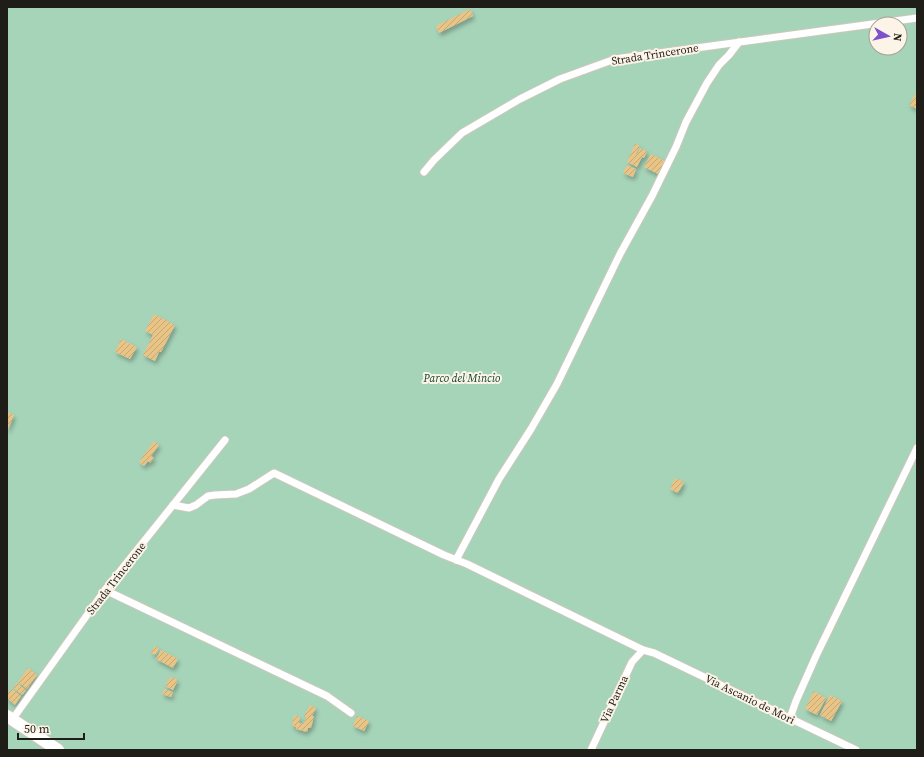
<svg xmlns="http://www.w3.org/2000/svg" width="924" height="757" font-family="'Source Serif 4',serif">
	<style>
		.green { fill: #a6d4b9; fill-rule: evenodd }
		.building { fill: url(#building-hatch); filter: url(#shadow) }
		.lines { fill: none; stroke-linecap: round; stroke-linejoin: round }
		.minor-casing { stroke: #cfc7bb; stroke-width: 9 }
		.primary-casing { stroke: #cfc7bb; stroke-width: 14 }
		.minor { stroke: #fff; stroke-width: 7 }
		.primary { stroke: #fff; stroke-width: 12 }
		.labels { text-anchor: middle; stroke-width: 4; stroke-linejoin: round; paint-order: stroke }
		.street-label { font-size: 11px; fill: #1f1d18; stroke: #fdf4e8 }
		.park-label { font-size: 11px; font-style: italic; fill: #053e25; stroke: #fdf4e8 }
	</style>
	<defs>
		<pattern id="building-hatch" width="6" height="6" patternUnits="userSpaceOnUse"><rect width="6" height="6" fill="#e9c487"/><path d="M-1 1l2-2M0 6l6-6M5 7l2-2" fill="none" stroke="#c7a874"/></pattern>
		<filter id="shadow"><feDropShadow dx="2" dy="3.5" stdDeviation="2" flood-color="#0004"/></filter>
	</defs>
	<rect width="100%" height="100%" fill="#fdf4e8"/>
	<path class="green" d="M7,7H917V750H7ZM876,24H900V48H876Z"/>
	<g class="building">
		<path d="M470,9L473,16L439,33L436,26Z"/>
		<path d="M917,91V109L909,105Z"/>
		<path d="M635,144L640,146L636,154H637L640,148L647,151L644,158L642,157L637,167L627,162Z"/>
		<path d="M651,154L665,161L658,174L644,167Z"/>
		<path d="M627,165L636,169L633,177L623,173Z"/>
		<path d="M154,314L175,325L161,352H159L155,361L143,355L153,335L145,331Z"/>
		<path d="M121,339L137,347L130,359L115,352Z"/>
		<path d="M7,412L14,415L7,432Z"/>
		<path d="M154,441L159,445L151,456L154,458L150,463L148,461L144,466L139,462Z"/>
		<path d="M675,478L684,482L678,493L670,489Z"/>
		<path d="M155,646L159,648L156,655L151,653Z"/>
		<path d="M161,650L178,659L173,668L156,659Z"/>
		<path d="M28,668L37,675L27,689L18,682Z"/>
		<path d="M170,677L178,680L173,690L165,686Z"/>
		<path d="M17,683L26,690L22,695L13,688Z"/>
		<path d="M12,689L21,696L15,705L7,698V694Z"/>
		<path d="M164,689L173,692L171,697L162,694Z"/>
		<path d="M814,691L826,698L817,715L805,709Z"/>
		<path d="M830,695L842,701L831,721L820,715Z"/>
		<path d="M310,705L316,708L312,716H314L311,728H308L307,732L296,729V727L292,726L294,715L300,717L299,723L304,724L306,717L304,716Z"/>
		<path d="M357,716L369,721L364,731L353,726Z"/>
	</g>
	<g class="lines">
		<g class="minor-casing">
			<g id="minor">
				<path d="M424,172L434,160L462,133L520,99L560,79L615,59L917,18"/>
				<path d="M173,505L189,508L196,505L208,496L215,495L236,494L249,489L274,473L444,555L467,564L643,650L654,653L856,750"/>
				<path d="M456,560L499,479L531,429L557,384L620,254L652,196L676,147L686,122L707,83L719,65L729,55L739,42"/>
				<path d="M105,590L327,696L351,713"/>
				<path d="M790,718L796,701L816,656L917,448"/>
				<path d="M12,720L105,590L225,440"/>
				<path d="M591,750L632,662L643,650"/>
			</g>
		</g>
		<g class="primary-casing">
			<path id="primary" d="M7,716L58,750"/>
		</g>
		<use href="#minor" class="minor"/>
		<use href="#primary" class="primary"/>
	</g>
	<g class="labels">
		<g class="street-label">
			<text transform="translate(655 54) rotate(-9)" y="4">Strada Trincerone</text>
			<text transform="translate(116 578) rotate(-52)" y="4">Strada Trincerone</text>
			<text transform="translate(614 699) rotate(-65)" y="4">Via Parma</text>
			<text transform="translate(750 699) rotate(26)" y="4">Via Ascanio de Mori</text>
		</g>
		<g class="park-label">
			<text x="462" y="382">Parco del Mincio</text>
		</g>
	</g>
	<rect width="924" height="757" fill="none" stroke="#1f1d18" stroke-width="16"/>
	<g transform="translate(888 36) rotate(98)"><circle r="19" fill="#fdf4e8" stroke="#a49e95"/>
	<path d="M0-3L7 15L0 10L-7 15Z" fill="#7e52ca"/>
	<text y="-6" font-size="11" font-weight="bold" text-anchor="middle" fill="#1f1d18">N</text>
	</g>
	<path d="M18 733v6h66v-6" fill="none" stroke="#1f1d18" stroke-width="2"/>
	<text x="24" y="733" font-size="12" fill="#1f1d18" stroke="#fdf4e8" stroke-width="3" paint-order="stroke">50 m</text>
</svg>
